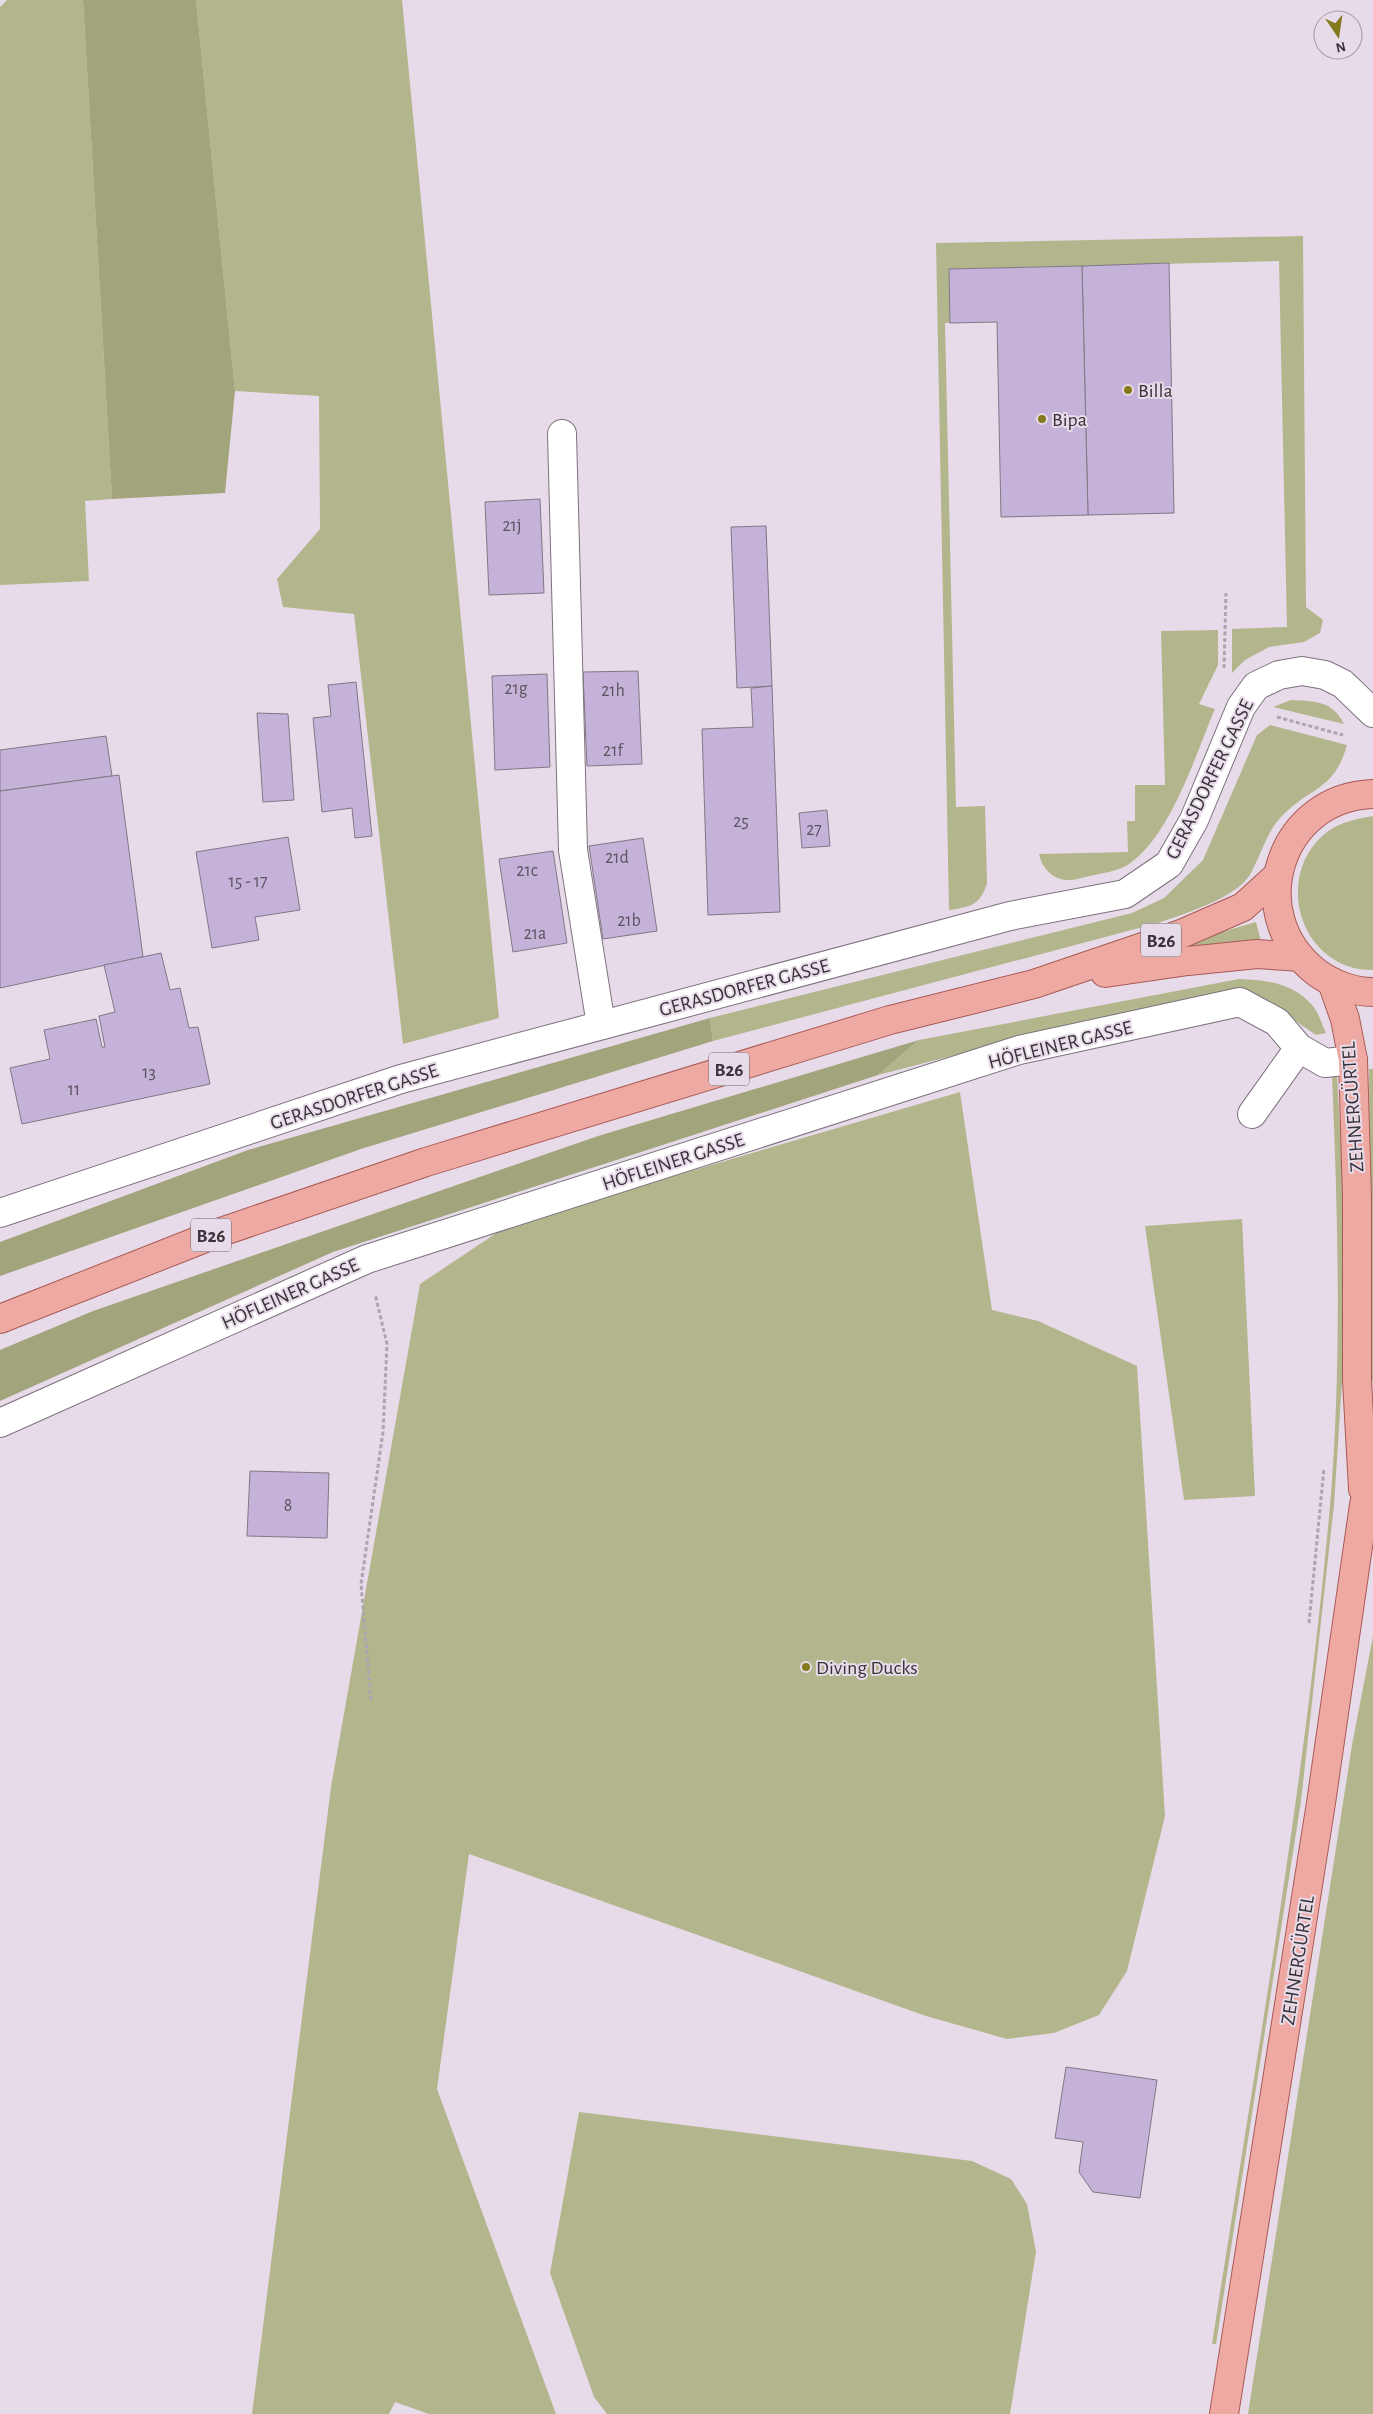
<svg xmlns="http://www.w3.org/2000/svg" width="1373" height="2414" font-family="'Alegreya Sans',sans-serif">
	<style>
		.green { fill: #b3b68c }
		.forest { fill: #a2a57b }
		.building { fill: #c5b2d8; stroke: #7f7886 }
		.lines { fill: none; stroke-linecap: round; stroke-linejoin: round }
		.minor-casing { stroke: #7d727e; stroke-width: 30 }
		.major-casing { stroke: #a85a55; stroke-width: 30 }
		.path { stroke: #aea4af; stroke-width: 3; stroke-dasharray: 4 2.5; stroke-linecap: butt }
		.minor { stroke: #fff; stroke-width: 28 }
		.major { stroke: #efa9a3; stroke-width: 28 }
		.poi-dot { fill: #85791e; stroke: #e8dbe9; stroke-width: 2 }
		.labels { text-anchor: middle; stroke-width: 4; stroke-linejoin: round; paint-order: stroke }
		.number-label { font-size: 18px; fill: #5b5360 }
		.shield { fill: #e8dbe9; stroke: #6d656d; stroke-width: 1 }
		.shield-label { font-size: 19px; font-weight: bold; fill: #383338 }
		.poi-label { font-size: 20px; fill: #383338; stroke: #e8dbe9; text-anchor: start }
		.street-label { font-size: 20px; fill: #383338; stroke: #e8dbe9 }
	</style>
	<rect width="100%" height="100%" fill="#e8dbe9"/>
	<g class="green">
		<path d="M7,0H83L112,499L85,501L89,581L0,585V7Z"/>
		<path d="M196,0H402L499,1018L403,1044L354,614L283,607L277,579L320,529L319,396L235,391Z"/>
		<path d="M1303,236L1306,607L1323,620L1320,633L1304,642L1269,647L1245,660L1232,673V629L1287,627L1279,261L949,269L950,323H945L956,807L985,806L987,883C980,906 970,907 949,910L936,243Z"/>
		<path d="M1218,630V665L1199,704L1215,709C1195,756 1171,835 1129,864C1118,872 1091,875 1078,879C1058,884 1043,872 1039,854L1128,852L1127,821H1135V785H1165L1161,631Z"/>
		<path d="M1291,700C1315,701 1333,701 1344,724L1273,707Z"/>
		<path d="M1270,725L1347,745C1334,791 1311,786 1282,816C1267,831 1261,855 1251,873C1238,898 1183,914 1158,923L713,1041L710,1018L1132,913L1164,898L1203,860L1257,735Z"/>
		<path d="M1373,816V970C1301,971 1271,876 1327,832C1340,822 1357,819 1373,816Z"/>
		<path d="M1256,922L1262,945L1147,954Z"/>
		<path d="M1239,979C1266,980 1292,983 1312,1005C1318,1011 1322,1025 1326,1033L1316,1035L1261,997L1244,994L1075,1024L878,1075L919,1040Z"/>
		<path d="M1369,1069H1373V1381H1371Z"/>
		<path d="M1332,1076H1337L1344,1198L1342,1382L1334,1505L1301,1801L1216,2344H1212C1255,2065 1305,1786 1330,1506C1342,1363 1338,1219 1332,1076Z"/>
		<path d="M960,1092L992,1310L1038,1321L1137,1366L1165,1816L1127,1971L1099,2015L1054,2033L1007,2039L926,2016L469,1854L437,2089L556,2414H429L395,2402L389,2414H252L331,1787L420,1284L510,1224Z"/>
		<path d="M1242,1219L1255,1496L1184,1500L1145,1226Z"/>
		<path d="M1373,1636V2414H1248L1352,1745Z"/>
		<path d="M579,2112L972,2161L1011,2179L1027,2204L1036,2252L1010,2414H607L594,2397L550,2273Z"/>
	</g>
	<g class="forest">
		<path d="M83,0H196L235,391L225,493L112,499Z"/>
		<path d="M710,1018L713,1041L361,1149L0,1276V1242L248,1150Z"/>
		<path d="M919,1040L878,1075L333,1252L0,1401V1350L93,1311L598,1136Z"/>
	</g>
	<g class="building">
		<path d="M1169,263L1174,513L1088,515L1082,266Z"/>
		<path d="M1082,266L1088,515L1001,517L997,322L950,323L949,269Z"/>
		<path d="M540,499L544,593L489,595L485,502Z"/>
		<path d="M766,526L772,686L737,688L731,527Z"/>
		<path d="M638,671L642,764L587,766L583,672Z"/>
		<path d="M547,674L550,767L495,770L492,676Z"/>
		<path d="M356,682L372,836L355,838L352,808L322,812L313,718L331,716L328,685Z"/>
		<path d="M772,686L780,912L708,915L702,729L753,727L751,688Z"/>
		<path d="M257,713L288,714L294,800L263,802Z"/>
		<path d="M106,736L112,776L0,791V750Z"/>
		<path d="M119,775L143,957L0,988V791Z"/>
		<path d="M827,810L830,846L802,848L799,813Z"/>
		<path d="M288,837L300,910L255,917L259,940L212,948L196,852Z"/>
		<path d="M643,838L657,931L603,939L589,846Z"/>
		<path d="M553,851L567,943L513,952L499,859Z"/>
		<path d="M161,953L170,990L180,988L189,1028L198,1027L210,1084L22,1124L10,1068L50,1059L44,1030L96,1019L102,1047H105L99,1016L115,1012L104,965Z"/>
		<path d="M250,1471L329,1473L327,1538L247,1536Z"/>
		<path d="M1066,2067L1157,2080L1140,2198L1093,2192L1079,2172L1083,2142L1055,2138Z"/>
	</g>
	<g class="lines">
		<g class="minor-casing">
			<g id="minor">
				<path d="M562,434L573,850L601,1025"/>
				<path d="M1252,1114L1299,1048"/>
				<path d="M0,1213L401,1079L1010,916L1125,894L1169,864L1194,820L1241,707L1256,686L1279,675L1302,671L1325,675L1343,684L1373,713"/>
				<path d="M0,1423L367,1259L1019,1050L1240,1002L1277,1022L1299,1048L1325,1063L1353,1060"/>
			</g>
		</g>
		<g class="major-casing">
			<g id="major">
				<path d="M1373,794C1279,797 1242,914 1316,972C1332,984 1353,992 1373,992"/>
				<path d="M1105,973L1188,961L1257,954L1300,957"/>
				<path d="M1332,982L1345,1019L1353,1060L1357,1197V1380L1363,1489"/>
				<path d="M0,1319L218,1233L426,1162L890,1020L1034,984L1181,934L1243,907L1277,876"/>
				<path d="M1224,2414L1321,1803L1364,1505L1373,1465"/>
			</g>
		</g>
		<g class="path">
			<path d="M1224,668L1226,593"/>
			<path d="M1277,717L1343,735"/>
			<path d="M1309,1623L1324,1468"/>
			<path d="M371,1700L361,1584L383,1432L387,1344L375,1294"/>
		</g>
		<use href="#minor" class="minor"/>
		<use href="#major" class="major"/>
	</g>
	<g class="poi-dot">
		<circle cx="1128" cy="390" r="5"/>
		<circle cx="1042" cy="419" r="5"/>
		<circle cx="806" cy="1667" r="5"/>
	</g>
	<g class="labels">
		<g class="number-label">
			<text x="512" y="531">21j</text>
			<text x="516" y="694">21g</text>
			<text x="613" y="696">21h</text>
			<text x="613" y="756">21f</text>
			<text x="741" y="827">25</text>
			<text x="814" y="835">27</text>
			<text x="617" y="863">21d</text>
			<text x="527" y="876">21c</text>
			<text x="248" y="887">15 - 17</text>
			<text x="629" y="926">21b</text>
			<text x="535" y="939">21a</text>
			<text x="149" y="1078">13</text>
			<text x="74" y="1095">11</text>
			<text x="288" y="1511">8</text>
		</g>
		<g class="shield">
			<rect x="1141" y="923.5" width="40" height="33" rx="4"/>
			<rect x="709" y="1052.5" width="40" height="33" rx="4"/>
			<rect x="191" y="1218.5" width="40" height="33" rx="4"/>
		</g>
		<g class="shield-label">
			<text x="1161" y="947">B26</text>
			<text x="729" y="1076">B26</text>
			<text x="211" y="1242">B26</text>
		</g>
		<g class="poi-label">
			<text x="1138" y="397">Billa</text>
			<text x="1052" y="426">Bipa</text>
			<text x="816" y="1674">Diving Ducks</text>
		</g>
		<g class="street-label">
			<text transform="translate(1209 779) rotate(-64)" y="7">GERASDORFER GASSE</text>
			<text transform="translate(744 987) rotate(-15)" y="7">GERASDORFER GASSE</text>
			<text transform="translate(1060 1044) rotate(-14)" y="7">HÖFLEINER GASSE</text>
			<text transform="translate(354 1096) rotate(-18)" y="7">GERASDORFER GASSE</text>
			<text transform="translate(1352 1107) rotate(-94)" y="7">ZEHNERGÜRTEL</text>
			<text transform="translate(673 1161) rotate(-18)" y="7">HÖFLEINER GASSE</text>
			<text transform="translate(290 1293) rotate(-24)" y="7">HÖFLEINER GASSE</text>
			<text transform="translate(1297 1960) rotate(-81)" y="7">ZEHNERGÜRTEL</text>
		</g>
	</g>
	<g transform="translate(1338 35) rotate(167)"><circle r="24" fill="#e8dbe9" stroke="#a298a2"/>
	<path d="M0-4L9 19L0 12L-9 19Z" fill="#85791e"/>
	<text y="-8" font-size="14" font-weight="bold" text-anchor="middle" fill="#383338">N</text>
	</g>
</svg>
